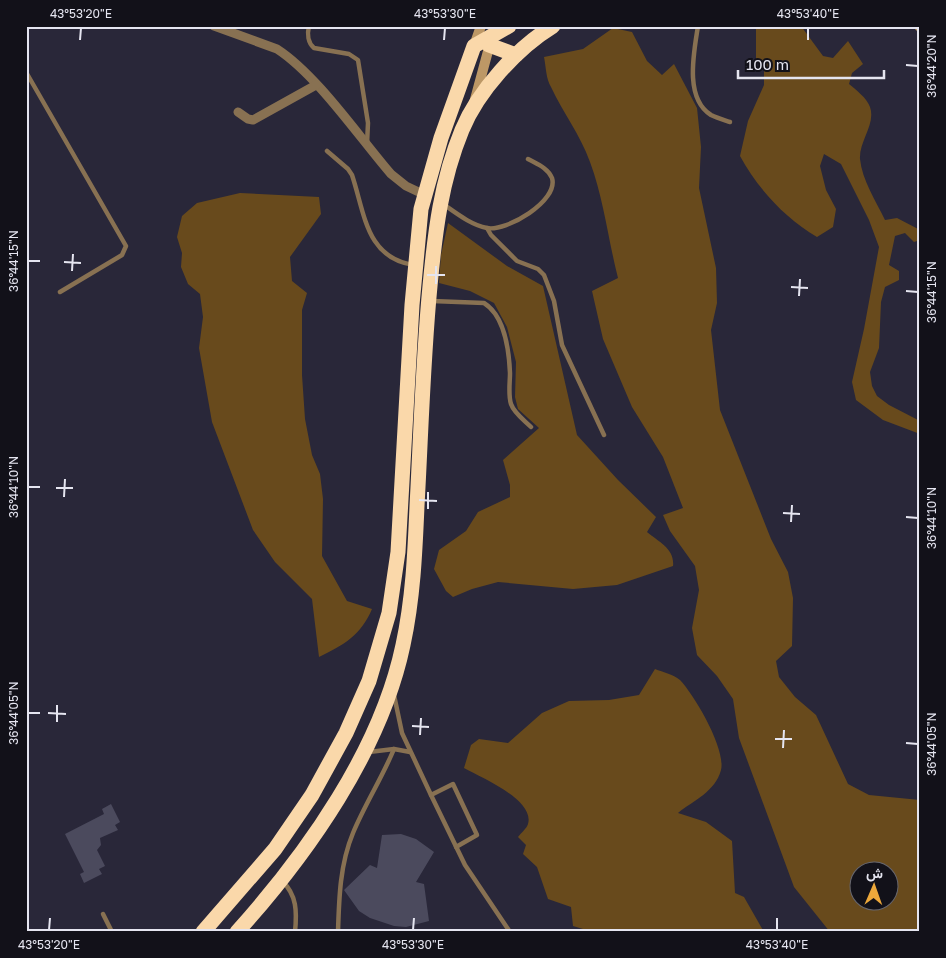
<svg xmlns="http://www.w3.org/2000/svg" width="946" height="958" font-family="'Golos Text',Vazirmatn,sans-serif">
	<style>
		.green { fill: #684a1c; fill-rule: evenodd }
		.building { fill: #4b4a5d }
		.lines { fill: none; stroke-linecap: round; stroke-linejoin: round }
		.lane { stroke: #887152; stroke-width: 4.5 }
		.street { stroke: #887152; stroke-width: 9 }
		.secondary { stroke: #bd9866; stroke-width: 10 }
		.highway { stroke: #fad8aa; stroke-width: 15 }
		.ticks { fill: none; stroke: #e5e5f0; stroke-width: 2 }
		.neatline { fill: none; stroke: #e5e5f0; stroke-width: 2 }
		.ticks-label { font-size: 12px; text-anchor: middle; fill: #e5e5f0 }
	</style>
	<rect width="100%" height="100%" fill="#292739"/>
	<g class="green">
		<path d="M756,26H801L823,56L833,58L848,41L863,64L852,73L849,84C856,90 867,98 870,107C876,124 859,141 860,159C862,180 876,201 885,220L897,218L920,230V240L914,242L905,233L895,236L889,265L899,271V280L885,287L881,302L879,348L870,372L872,386L877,396L889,405L920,421V434L883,420L856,400L852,382L864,329L879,247L869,220L841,164L824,154L820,166L826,190L836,209L833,227L817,237C785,218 758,189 740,156L748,121L764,85V67L756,59Z"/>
		<path d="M613,28L632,32L647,61L662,75L674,64L697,108L701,147L699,188L716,268L717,303L711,330L720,410L771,539L788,572L793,598L792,646L776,661L779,677L795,697L816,715L848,784L869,795L920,800V932H830L794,887L739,738L733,699L717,676L697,655L692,628L699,590L695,566L670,531L663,515L683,508L663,457L632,407L603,339L592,291L618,278C608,239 604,200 590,162C580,134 563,113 551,87C546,79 546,67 544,57L583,49ZM888,870V900H858V870Z"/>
		<path d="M240,193L319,197L321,214L290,257L292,281L307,293L302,310V375L305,419L312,455L320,474L323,499L322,556L347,601L372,609C361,635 344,645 319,657L312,599L275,562L253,530L212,422L199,348L203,317L200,294L188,284L181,267L182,253L177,237L182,216L197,203Z"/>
		<path d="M448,223L507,266L543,286L577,435L618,480L656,517L647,532C659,542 675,549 673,566L617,585L573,589L498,582L472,589L453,597L446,591L434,569L439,550L466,531L478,512L510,497V485L503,460L539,428L518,409L515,397L516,362L507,327L494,303L470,291L439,283L441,255Z"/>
		<path d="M655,669C663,672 674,675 680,680C695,696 726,749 721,770C715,792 694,800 678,813L706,822L732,841L735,893L744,897L764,932H593L573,926L571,907L548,899L537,867L523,854L526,845L518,837C521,833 527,828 528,824C535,800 482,778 464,768L471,745L479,739L508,743L542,713L569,701L609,700L639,695Z"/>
	</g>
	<g class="building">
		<path d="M111,804L120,822L115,825L118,830L100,838L101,845L97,850L105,866L99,869L102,874L84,883L80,874L84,872L65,834L104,814L102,809Z"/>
		<path d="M401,834L416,839L434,852L416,882L424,884L429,921L406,927L394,926L370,918L359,911L344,890L370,865L377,868L382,835Z"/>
	</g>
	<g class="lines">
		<g class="lane">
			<path d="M309,26C307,34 308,43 314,48L349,54L358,60L368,123L367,144"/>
			<path d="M698,26C694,52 684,98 711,115C717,118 724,120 730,122"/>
			<path d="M26,72L126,246L122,255L60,292"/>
			<path d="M26,111V112"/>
			<path d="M327,151L348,169L352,175C365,214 366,258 414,265"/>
			<path d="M443,204C456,213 471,225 487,228C506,232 559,201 552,178C548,168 537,164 528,159"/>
			<path d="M487,228L491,235L517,261L538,269L544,275L554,301L562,345L604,435"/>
			<path d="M432,301L484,303C505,316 509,350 510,373C510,382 508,395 511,404C514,413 524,420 531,427"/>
			<path d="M394,695L402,733L431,795L465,865L510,932"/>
			<path d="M369,752L394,749L410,752"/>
			<path d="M431,795L453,784L477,835L456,847"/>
			<path d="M282,881C297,895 297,912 295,932"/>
			<path d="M103,914L112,932"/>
			<path d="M338,932C339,898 340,864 353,833C365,804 382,778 394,749"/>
		</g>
		<g class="street">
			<path d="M214,26L277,49C317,75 359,137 391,174L406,186L425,195"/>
			<path d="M238,112L248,119L253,120L316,85"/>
		</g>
		<g class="secondary">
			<path d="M919,26L920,27"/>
			<path d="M474,46L481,26"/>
			<path d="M474,103L491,40"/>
		</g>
		<g class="highway">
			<path d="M489,45L516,55"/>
			<path d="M203,932L275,849L312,795L346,733L369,681L389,613L398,552L412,305L421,209L441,138L474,46L509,26"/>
			<path d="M237,932C308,853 381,750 403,645C413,599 415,553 417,506C421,433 423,359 430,286C435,232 441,181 462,130C478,91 517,48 553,26"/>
		</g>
	</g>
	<path class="ticks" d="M80,40L81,28M444,40L445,28M808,40V28M906,65L918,66M28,261H40M64,262L81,263M72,271L73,254M427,275H445M436,284V266M791,287L808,288M906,291L918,292M799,296L800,279M28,487H40M56,488H73M64,497L65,479M419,500L437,501M428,509V492M783,513L800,514M906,517L918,518M791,522L792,505M28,713H40M48,713L66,714M57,722V705M412,726L429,727M420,735L421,718M775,739H792M906,743L918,744M783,748L784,730M49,930L50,918M413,930L414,918M777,930V918"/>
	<rect width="946" height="958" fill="none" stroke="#121119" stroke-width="55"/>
	<g transform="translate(874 886) rotate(2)"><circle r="24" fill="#121119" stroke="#66666f"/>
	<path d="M0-4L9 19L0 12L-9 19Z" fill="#eda83b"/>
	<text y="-8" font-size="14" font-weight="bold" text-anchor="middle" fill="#e5e5f0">ش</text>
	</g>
	<path d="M738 70v8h146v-8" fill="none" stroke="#e5e5f0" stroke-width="2.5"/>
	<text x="746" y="70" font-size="15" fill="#e5e5f0" stroke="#121119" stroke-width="4" paint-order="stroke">100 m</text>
	<rect x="28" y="28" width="890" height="902" class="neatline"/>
	<g class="ticks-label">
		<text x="81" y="18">43°53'20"E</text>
		<text x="445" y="18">43°53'30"E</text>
		<text x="808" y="18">43°53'40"E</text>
		<text transform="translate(932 66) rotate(-90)" y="4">36°44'20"N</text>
		<text transform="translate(14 261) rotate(-90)" y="4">36°44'15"N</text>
		<text transform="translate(932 292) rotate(-90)" y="4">36°44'15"N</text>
		<text transform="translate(14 487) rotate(-90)" y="4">36°44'10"N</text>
		<text transform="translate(932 518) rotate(-90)" y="4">36°44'10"N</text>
		<text transform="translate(14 713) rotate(-90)" y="4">36°44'05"N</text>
		<text transform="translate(932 744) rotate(-90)" y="4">36°44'05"N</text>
		<text x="49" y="949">43°53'20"E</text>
		<text x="413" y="949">43°53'30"E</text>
		<text x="777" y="949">43°53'40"E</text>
	</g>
</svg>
